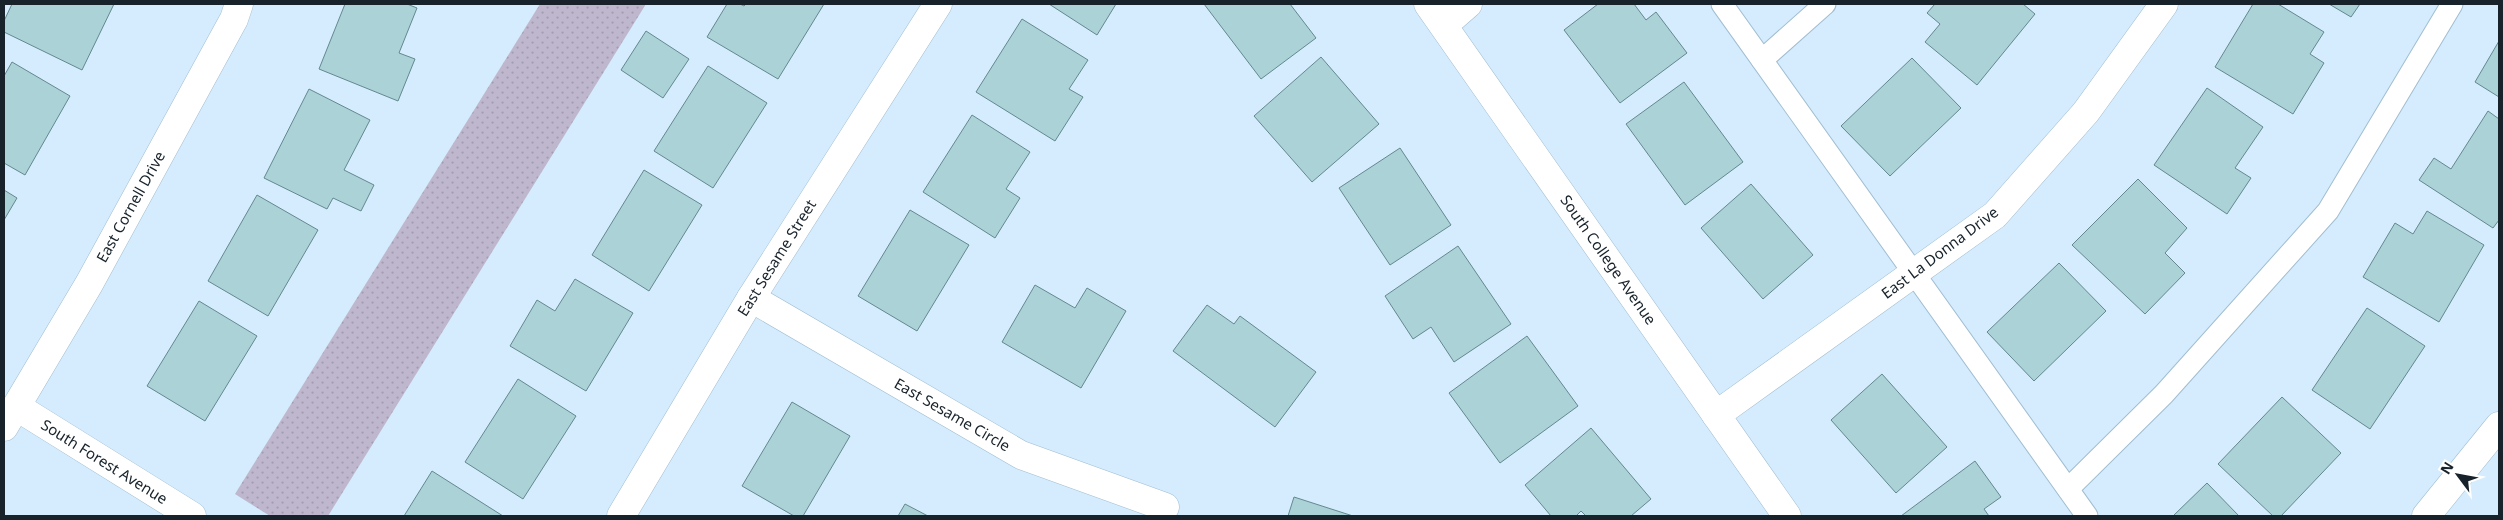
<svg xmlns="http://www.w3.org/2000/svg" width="2503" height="520" font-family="'Noto Sans',sans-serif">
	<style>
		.grass { fill: url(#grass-dots) }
		.building { fill: #aad2d7; stroke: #63898f }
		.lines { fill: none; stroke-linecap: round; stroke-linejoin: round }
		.service-casing { stroke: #a1bed2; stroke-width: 23 }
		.minor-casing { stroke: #a1bed2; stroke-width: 29 }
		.tertiary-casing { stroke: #a1bed2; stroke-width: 29 }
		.service { stroke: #fff; stroke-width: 21 }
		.minor { stroke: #fff; stroke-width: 28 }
		.tertiary { stroke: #fff; stroke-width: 28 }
		.labels { text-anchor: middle; stroke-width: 5; stroke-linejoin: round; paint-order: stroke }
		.street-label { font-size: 15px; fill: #17222a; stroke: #fff }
	</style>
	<defs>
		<pattern id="grass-dots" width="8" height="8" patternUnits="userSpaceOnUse" patternTransform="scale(1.25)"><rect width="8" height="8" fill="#beb7ce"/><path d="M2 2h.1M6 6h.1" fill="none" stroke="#a39db1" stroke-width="1.8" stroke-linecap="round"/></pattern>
	</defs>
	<rect width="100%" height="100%" fill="#d4ecfd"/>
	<path class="grass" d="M540,4H646L328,516H270L235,494Z"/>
	<g class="building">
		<path d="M12,4H114L82,70L4,32V21Z"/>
		<path d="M345,4H407L417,8L399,53L415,59L398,101L319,69Z"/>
		<path d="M727,4H740L744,6L746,4H824L778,79L707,37Z"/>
		<path d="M1049,4H1116L1097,35Z"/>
		<path d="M1204,4H1290L1316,38L1261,79Z"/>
		<path d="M1598,4H1634L1646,20L1656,12L1687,53L1620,103L1564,30Z"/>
		<path d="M1935,4H2023L2035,14L1977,85L1925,42L1940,24L1927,13Z"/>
		<path d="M2253,4H2278L2324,32L2310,54L2324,63L2293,114L2215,67Z"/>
		<path d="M2329,4H2360L2351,17Z"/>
		<path d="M1022,19L1088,60L1069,89L1083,97L1055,141L976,92Z"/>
		<path d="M646,31L689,59L663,98L621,70Z"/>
		<path d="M2499,41V97L2475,82Z"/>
		<path d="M1321,57L1379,124L1312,182L1254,116Z"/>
		<path d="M1912,58L1961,108L1890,176L1841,126Z"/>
		<path d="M12,62L70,96L25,175L4,163V76Z"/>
		<path d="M708,66L767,103L713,188L654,151Z"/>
		<path d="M1684,82L1743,162L1685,205L1626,124Z"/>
		<path d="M2207,88L2263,127L2235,168L2251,178L2227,214L2154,165Z"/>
		<path d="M309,89L370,120L344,170L374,185L361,211L333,198L327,209L264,178Z"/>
		<path d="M2488,111L2499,119V220L2493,228L2419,180L2434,158L2451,169Z"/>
		<path d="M972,115L1030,152L1006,189L1020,198L995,238L923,192Z"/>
		<path d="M1400,148L1451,225L1390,265L1339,188Z"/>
		<path d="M644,170L702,205L649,291L592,255Z"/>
		<path d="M2138,179L2187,228L2165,253L2185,273L2145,314L2072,245Z"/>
		<path d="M1751,184L1813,255L1763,299L1701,228Z"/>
		<path d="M4,190L17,198L4,220Z"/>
		<path d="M257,195L318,230L268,316L208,281Z"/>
		<path d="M910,210L969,245L917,331L858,296Z"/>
		<path d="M2427,211L2484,245L2439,322L2363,277L2395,223L2413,234Z"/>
		<path d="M1458,246L1511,324L1454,362L1431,327L1413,339L1385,296Z"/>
		<path d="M2059,263L2106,311L2034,381L1987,332Z"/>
		<path d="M575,279L633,313L586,391L510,346L537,300L555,311Z"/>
		<path d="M1035,285L1075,308L1087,288L1126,311L1081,388L1002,342Z"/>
		<path d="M199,301L257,336L205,421L147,386Z"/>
		<path d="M1207,305L1234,324L1240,316L1316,372L1275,427L1173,351Z"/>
		<path d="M2367,308L2425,346L2370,429L2312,390Z"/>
		<path d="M1527,336L1578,406L1500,463L1449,393Z"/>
		<path d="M1882,374L1947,447L1896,493L1831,420Z"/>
		<path d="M518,379L576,416L523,499L465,462Z"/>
		<path d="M2282,397L2341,453L2281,516H2273L2218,464Z"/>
		<path d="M792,402L850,436L803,516H794L742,486Z"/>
		<path d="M1591,428L1651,499L1631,516H1586L1581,511L1576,516H1551L1525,485Z"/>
		<path d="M1975,461L2001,497L1984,509L1989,516H1901Z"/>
		<path d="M432,471L503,516H404Z"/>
		<path d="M2207,483L2239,516H2173Z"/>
		<path d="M1294,497L1353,516H1288Z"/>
		<path d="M905,504L928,516H898Z"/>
	</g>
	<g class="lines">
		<g class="service-casing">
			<g id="service">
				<path d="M1722,4L2087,516"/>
				<path d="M1762,60L1825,4"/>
				<path d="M2068,489L2164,394L2328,211L2452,4"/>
			</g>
		</g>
		<g class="minor-casing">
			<g id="minor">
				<path d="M1428,4L1787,516"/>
				<path d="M1444,25L1468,4"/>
				<path d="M751,298L1021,455L1165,507"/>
				<path d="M17,407L192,516"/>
				<path d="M1716,415L1995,215L2086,112L2164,4"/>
				<path d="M621,516L751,298L938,4"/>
				<path d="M2426,516L2499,426"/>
			</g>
		</g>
		<g class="tertiary-casing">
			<path id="tertiary" d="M4,427L89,284L234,19L239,4"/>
		</g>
		<use href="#service" class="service"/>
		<use href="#minor" class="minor"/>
		<use href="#tertiary" class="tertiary"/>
	</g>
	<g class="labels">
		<g class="street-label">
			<text transform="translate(131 207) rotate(-61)" y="5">East Cornell Drive</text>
			<text transform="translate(1940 253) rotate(-37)" y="5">East La Donna Drive</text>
			<text transform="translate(777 258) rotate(-58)" y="5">East Sesame Street</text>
			<text transform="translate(1608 260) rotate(55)" y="5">South College Avenue</text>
			<text transform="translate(952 415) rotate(30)" y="5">East Sesame Circle</text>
			<text transform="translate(104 462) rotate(32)" y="5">South Forest Avenue</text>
		</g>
	</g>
	<rect width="2503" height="520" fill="none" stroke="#17222a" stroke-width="10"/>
	<g transform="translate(2458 475) rotate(302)" stroke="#ffffff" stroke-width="4" paint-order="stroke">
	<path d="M0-4L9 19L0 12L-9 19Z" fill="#17222a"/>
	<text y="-8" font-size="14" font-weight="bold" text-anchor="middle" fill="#17222a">N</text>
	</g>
</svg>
